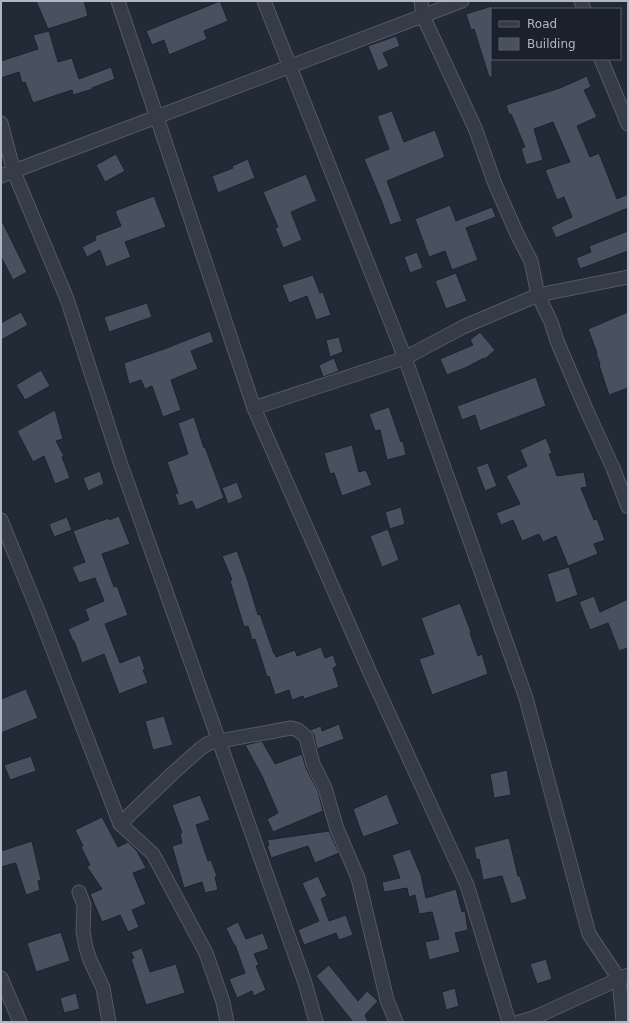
<svg xmlns="http://www.w3.org/2000/svg" width="629" height="1023" font-family="'DejaVu Sans',sans-serif">
	<style>
		.building { fill: #495160; stroke: #1d232e }
		.lines { fill: none; stroke-linecap: round; stroke-linejoin: round }
		.street-casing { stroke: #535965; stroke-width: 15 }
		.street { stroke: #363c47; stroke-width: 13 }
	</style>
	<rect width="100%" height="100%" fill="#222a36"/>
	<g class="building">
		<path d="M36,1H84L88,16L48,29Z"/>
		<path d="M220,1L228,21L204,31L207,39L169,55L164,40L152,45L146,31Z"/>
		<path d="M492,6V77H489L474,29L471,30L466,14Z"/>
		<path d="M49,31L58,62L72,58L79,79L111,67L115,79L92,88L93,89L73,95L72,90L33,103L25,82L22,83L19,72L1,78V61L38,49L33,35Z"/>
		<path d="M396,36L400,46L383,53L389,66L378,71L368,46Z"/>
		<path d="M587,76L591,87L584,90L597,117L577,126L590,157L599,153L617,199L628,194V208L556,238L551,227L572,217L564,197L557,200L545,170L570,162L553,122L534,129L543,160L526,165L521,148L525,147L511,114L509,115L506,105L560,88Z"/>
		<path d="M392,111L404,142L435,130L445,157L387,181L402,221L390,225L382,202L364,159L389,149L377,116Z"/>
		<path d="M116,154L125,171L105,182L96,165Z"/>
		<path d="M248,159L255,178L218,193L212,176L233,168L232,166Z"/>
		<path d="M306,174L317,201L291,212L302,240L283,248L275,228L278,227L263,192Z"/>
		<path d="M154,196L166,227L125,242L131,257L106,267L100,250L87,257L82,247L96,240L95,236L121,226L115,211Z"/>
		<path d="M450,205L456,221L492,207L496,217L466,228L478,260L452,270L445,251L429,257L415,219Z"/>
		<path d="M1,219L27,272L13,280L1,257Z"/>
		<path d="M628,231V251L580,269L576,258L591,252L589,246Z"/>
		<path d="M417,252L423,268L410,273L404,257Z"/>
		<path d="M456,273L467,301L446,309L435,281Z"/>
		<path d="M313,275L320,293L323,292L331,315L316,320L307,296L289,303L282,285Z"/>
		<path d="M147,303L152,317L109,332L104,317Z"/>
		<path d="M21,312L28,325L1,340V323Z"/>
		<path d="M628,312V388L609,395L599,365L600,364L596,353H597L588,329Z"/>
		<path d="M210,331L214,342L191,351L198,369L171,380L181,410L163,417L152,386L145,389L141,380L129,384L124,363L164,349Z"/>
		<path d="M480,332L495,350L485,359L484,358L467,367L447,375L440,359L473,345L470,340Z"/>
		<path d="M339,337L343,352L330,357L326,340Z"/>
		<path d="M334,358L339,371L323,377L319,365Z"/>
		<path d="M41,370L50,386L25,400L16,385Z"/>
		<path d="M536,377L546,406L480,431L475,415L462,420L457,406Z"/>
		<path d="M389,407L401,442L403,441L406,455L387,460L380,430L375,431L369,414Z"/>
		<path d="M55,410L63,439L56,441L64,456L62,457L70,478L55,484L44,456L33,462L17,431Z"/>
		<path d="M194,417L204,448L205,447L224,498L196,510L192,501L179,506L175,494L178,493L167,462L188,454L178,423Z"/>
		<path d="M546,438L552,453L549,454L557,476L584,472L587,487L581,488L594,520L597,519L605,540L594,544L598,554L568,566L556,536L543,542L539,534L522,541L513,520L501,525L496,513L520,504L506,476L527,466L520,450Z"/>
		<path d="M352,445L359,472L366,470L372,485L342,496L334,473L330,474L324,453Z"/>
		<path d="M488,463L497,486L485,491L476,467Z"/>
		<path d="M100,471L104,484L88,491L83,478Z"/>
		<path d="M237,482L243,498L228,504L222,488Z"/>
		<path d="M401,507L405,524L390,529L385,512Z"/>
		<path d="M119,516L130,544L102,554L114,587L117,586L128,615L105,624L120,663L140,655L145,669L143,670L148,683L119,694L104,654L82,663L74,641H73L68,629L89,620L85,609L104,601L95,578L79,583L72,567L85,562L73,531L109,518V520Z"/>
		<path d="M67,517L72,530L54,537L49,524Z"/>
		<path d="M388,529L399,560L382,567L370,536Z"/>
		<path d="M237,551L247,578L258,615L260,614L274,654L275,653L276,657L295,650L297,656L321,647L325,658L333,655L337,666L333,668L339,687L304,699L303,696L292,700L289,690L275,695L269,676L267,677L255,639L252,640L248,626L244,627L230,581L232,580L222,556Z"/>
		<path d="M569,567L578,595L556,603L547,574Z"/>
		<path d="M594,596L600,612L628,599V648L619,651L608,623L590,630L579,602Z"/>
		<path d="M460,603L471,632L470,633L478,656L482,654L488,674L432,695L419,659L434,654L421,618Z"/>
		<path d="M26,689L38,718L1,733V699Z"/>
		<path d="M164,716L173,745L153,750L145,721Z"/>
		<path d="M339,724L344,739L317,749L314,735L310,730L321,726L322,731Z"/>
		<path d="M262,741L275,764L302,754L306,768L318,791L323,811L273,832L267,819L278,813L262,776L245,745Z"/>
		<path d="M31,756L36,771L10,780L4,765Z"/>
		<path d="M507,770L511,795L494,798L490,774Z"/>
		<path d="M387,794L399,824L363,837L353,809Z"/>
		<path d="M200,795L210,820L196,825L208,861L211,860L217,876L215,877L218,890L205,893L202,882L184,888L172,846L182,843L180,834L182,833L172,805Z"/>
		<path d="M102,817L118,847L128,842L137,851L146,868L133,873L146,904L132,910L139,927L128,932L120,915L102,922L90,894L102,889L87,867L90,865L81,847L83,846L75,830Z"/>
		<path d="M329,831L339,853L315,863L308,846L271,858L267,846L269,845L267,840Z"/>
		<path d="M509,838L518,876H520L527,899L511,904L502,876L483,880L479,859H476L474,847Z"/>
		<path d="M32,841L41,880L38,881L40,890L26,895L16,864L15,863L1,867V851Z"/>
		<path d="M410,849L421,875L426,898L456,889L462,912L465,911L468,930L455,933L460,952L429,960L425,942L439,939L432,912L419,914L415,895L409,897L407,888L384,892L382,882L400,878L392,855Z"/>
		<path d="M318,876L327,896L321,899L329,921L346,915L353,935L339,940L336,933L304,945L298,930L319,921L302,883Z"/>
		<path d="M238,922L246,939L263,933L269,949L254,954L259,965L256,966L266,990L254,996L252,991L237,998L229,979L245,973L235,945H234L226,928Z"/>
		<path d="M61,932L70,961L36,972L27,943Z"/>
		<path d="M142,948L150,972L176,964L185,993L146,1005L131,959L134,958L131,952Z"/>
		<path d="M546,959L552,979L537,984L530,964Z"/>
		<path d="M329,965L358,1001L367,991L378,1001L365,1015L368,1022H353L316,976Z"/>
		<path d="M455,988L459,1006L446,1010L442,992Z"/>
		<path d="M76,993L80,1009L64,1013L60,998Z"/>
	</g>
	<g class="lines">
		<g class="street-casing">
			<g id="street">
				<path d="M118,1L254,408L371,675L467,885L509,1022"/>
				<path d="M264,1L405,358L526,698L589,934L619,979L623,1022"/>
				<path d="M421,1L423,16L475,128L495,184L517,234L531,261L538,295L551,322L557,341L586,409L613,468L628,507"/>
				<path d="M581,1L584,9"/>
				<path d="M601,59L628,124"/>
				<path d="M1,123L14,172L67,299L121,465L305,983L316,1022"/>
				<path d="M1,176L462,1"/>
				<path d="M254,408L405,358L463,327L538,295L628,277"/>
				<path d="M1,520L38,611L120,824L153,854L206,953L223,1002L227,1022"/>
				<path d="M120,824L173,773L200,749L209,743L291,728L298,730L306,737L313,764L325,788L337,829L358,878L387,1000L396,1022"/>
				<path d="M79,892L84,905L83,931L86,948L90,960L103,988L109,1022"/>
				<path d="M1,978L20,1022"/>
				<path d="M519,1022L533,1018L628,975"/>
			</g>
		</g>
		<use href="#street" class="street"/>
	</g>
	<rect width="629" height="1023" fill="none" stroke="#b0b6c3" stroke-width="4"/>
	<rect x="491" y="8" width="130" height="52" fill="#1b212c" stroke="#575d68"/>
	<rect x="499" y="21" width="20" height="6" fill="#363c47" stroke="#575d68"/>
	<text x="527" y="28" font-size="12" fill="#b0b6c3">Road</text>
	<rect x="499" y="38" width="20" height="12" fill="#495160" stroke="#575d68"/>
	<text x="527" y="48" font-size="12" fill="#b0b6c3">Building</text>
</svg>
